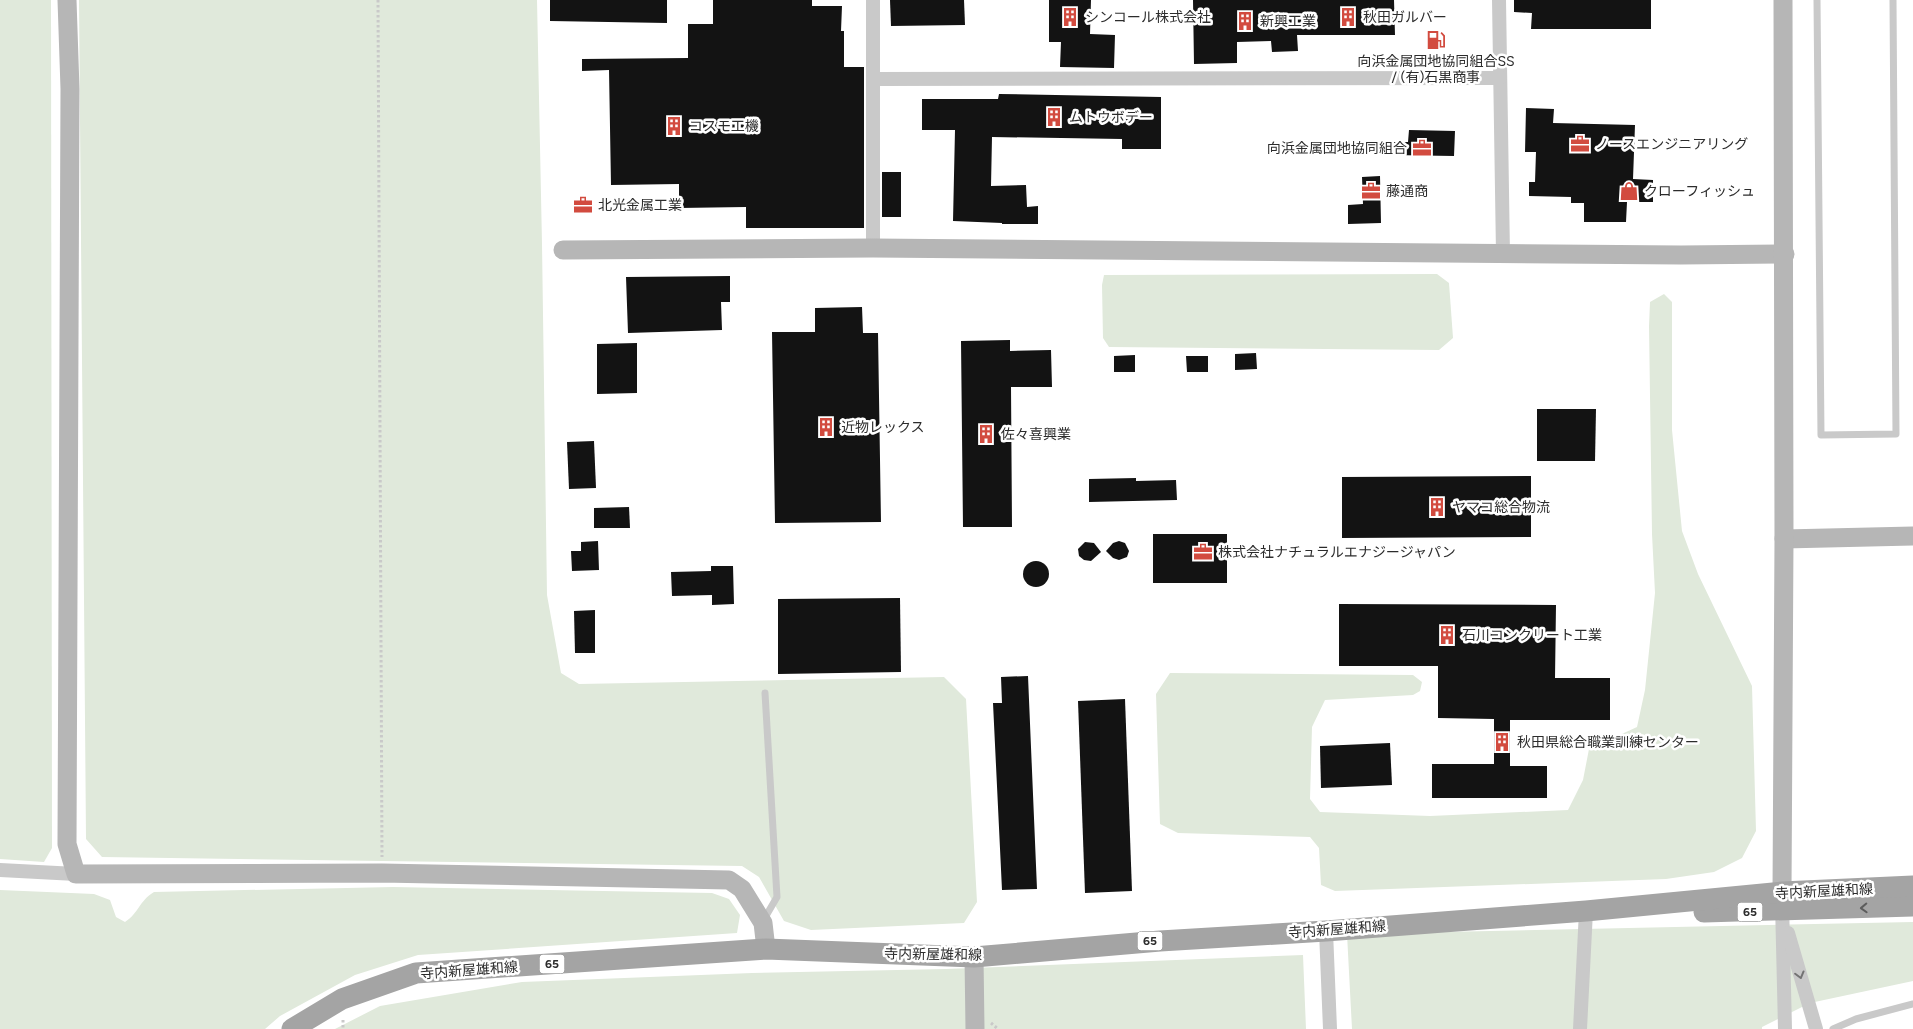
<svg xmlns="http://www.w3.org/2000/svg" width="1913" height="1029" font-family="Figtree,'Noto Sans JP',sans-serif">
	<style>
		.green { fill: #e0e9db }
		.building { fill: #131313 }
		.lines { fill: none; stroke-linecap: round; stroke-linejoin: round }
		.path { stroke: #c9c9c9; stroke-width: 3; stroke-dasharray: 2.5 2.5; stroke-linecap: butt }
		.lane { stroke: #c9c9c9; stroke-width: 7 }
		.street { stroke: #c9c9c9; stroke-width: 14 }
		.secondary { stroke: #b6b6b6; stroke-width: 19 }
		.primary { stroke: #a4a4a4; stroke-width: 21 }
		.oneway { stroke: #5c5c5c }
		.oneway2 { stroke: #737373 }
		.labels { text-anchor: middle; stroke-width: 5; stroke-linejoin: round; paint-order: stroke }
		.shield { fill: #fff; stroke: #6b6b6b; stroke-width: 1 }
		.shield-label { font-size: 12px; font-weight: bold; fill: #2c2c2c }
		.poi-label { font-size: 14px; fill: #2c2c2c; stroke: #fff; text-anchor: start }
		.street-label { font-size: 14px; fill: #2c2c2c; stroke: #fff }
	</style>
	<rect width="100%" height="100%" fill="#fff"/>
	<g class="green">
		<path d="M0,0H51L52,848L44,862L0,859Z"/>
		<path d="M79,0H537L542,244L547,595L561,673L579,684L944,677L966,699L977,902L964,923L811,930L784,921L759,877L742,866L102,857L86,839Z"/>
		<path d="M1437,274L1449,283L1453,338L1439,350L1109,347L1103,338L1102,285L1104,275Z"/>
		<path d="M1664,294L1672,302V430L1682,531L1698,574L1752,686L1756,831L1742,858L1714,872L1666,879L1335,891L1321,885L1319,848L1310,837L1178,833L1160,824L1156,694L1170,673L1413,675L1422,682L1420,691L1413,695L1325,700L1312,727L1310,799L1320,812L1430,816L1568,810L1583,780L1589,749L1637,727L1645,690L1655,593L1652,534L1649,326L1650,302Z"/>
		<path d="M393,887L712,893L729,899L740,915L737,933L418,955L355,975L280,1016L265,1029H0V890L94,894L110,900L116,917L125,922C139,913 139,901 154,892Z"/>
		<path d="M1913,922V981L1810,1003L1762,1027V1029H1352L1347,934Z"/>
		<path d="M1303,955L1306,1029H335L380,1006L522,982L752,973L946,969Z"/>
	</g>
	<g class="building">
		<path d="M550,0H667V23L550,21Z"/>
		<path d="M713,0H812V6H842L841,31H844V67H864V228H746V207L679,208V184L611,185L609,70L582,71V59L688,58V24H713Z"/>
		<path d="M890,0H964L965,25L891,26Z"/>
		<path d="M1049,0H1091L1090,34L1115,35L1114,68L1060,67L1061,42H1049Z"/>
		<path d="M1193,0H1394L1395,35H1297L1298,51L1272,52L1271,41L1237,42V63L1194,64Z"/>
		<path d="M1514,0H1651V29H1531L1532,13L1514,12Z"/>
		<path d="M999,94L1161,97V149H1122V139L992,137L991,186L1026,185L1027,207L1038,206V224H1002V223L953,221L955,130H922V99H998Z"/>
		<path d="M1526,108L1554,109L1553,123L1635,125L1633,179L1653,180V202H1627L1626,222H1584V203H1571V197L1529,196V182H1535L1536,152H1525Z"/>
		<path d="M1409,130L1455,131L1454,156L1390,155V142H1408Z"/>
		<rect x="882" y="172" width="19" height="45"/>
		<path d="M1380,176L1381,223L1348,224V205L1363,204L1362,177Z"/>
		<path d="M730,276V302H721L722,330L628,333L626,277Z"/>
		<path d="M862,307L863,333H878L881,522L775,523L772,332H815V308Z"/>
		<path d="M1010,340V351L1051,350L1052,387H1011L1012,527H963L961,341Z"/>
		<path d="M637,343V393L597,394V344Z"/>
		<path d="M1256,353L1257,369L1235,370V354Z"/>
		<path d="M1135,355V372H1114V356Z"/>
		<path d="M1186,356H1208V372H1187Z"/>
		<path d="M1537,409H1596L1595,461H1537Z"/>
		<path d="M594,441L596,488L569,489L567,442Z"/>
		<path d="M1531,476V537L1342,538V477Z"/>
		<path d="M1136,478V481L1176,480L1177,500L1089,502V479Z"/>
		<path d="M629,507L630,528H594V508Z"/>
		<rect x="1153" y="534" width="74" height="49"/>
		<path d="M598,541L599,570L572,571L571,551H581V542Z"/>
		<path d="M1119,541L1125,543L1129,551L1127,557L1119,560L1113,558L1106,551L1113,543Z"/>
		<path d="M1085,542L1094,543L1101,552L1091,561L1084,560L1079,556L1078,549Z"/>
		<circle cx="1036" cy="574" r="13"/>
		<path d="M711,566H733L734,604L712,605V595L672,596L671,572L711,571Z"/>
		<path d="M900,598L901,672L778,674V599Z"/>
		<path d="M1339,604L1556,605L1555,678H1610V720H1510V766H1547V798H1432V764H1494V719L1438,718V666H1339Z"/>
		<path d="M595,610V653H575L574,611Z"/>
		<path d="M1028,676L1037,889L1002,890L993,703H1002L1001,677Z"/>
		<path d="M1125,699L1132,891L1085,893L1078,701Z"/>
		<path d="M1390,743L1392,785L1321,788L1320,746Z"/>
	</g>
	<g class="lines">
		<g class="path">
			<path d="M378,0L382,857"/>
			<path d="M343,1020V1029"/>
			<path d="M991,1023L998,1029"/>
		</g>
		<g class="lane">
			<path d="M1817,0L1821,435L1896,434L1893,0"/>
			<path d="M763,921L777,897L765,693"/>
			<path d="M1833,1029L1856,1019L1913,1004"/>
		</g>
		<g class="street">
			<path d="M1499,0L1503,254"/>
			<path d="M873,79L1500,78"/>
			<path d="M873,248V0"/>
			<path d="M0,870L76,874"/>
			<path d="M1782,903L1785,1029"/>
			<path d="M1326,931L1330,1029"/>
			<path d="M1788,933L1816,1029"/>
			<path d="M1580,1029L1586,911"/>
		</g>
		<g class="secondary">
			<path d="M67,0L70,89L67,844L76,874L382,873L729,880L742,889L763,923L766,949"/>
			<path d="M563,250L873,248L1681,255L1785,254"/>
			<path d="M1784,539L1913,536"/>
			<path d="M1782,892L1784,539L1783,0"/>
			<path d="M974,957L975,1029"/>
		</g>
		<g class="primary">
			<path d="M1704,912L1913,906"/>
			<path d="M292,1029L342,999L416,973L766,949L974,957L1160,941L1326,931L1586,911L1782,892L1913,886"/>
		</g>
	</g>
	<defs><path id="oneway-chevron" d="M-2-3.5L2.5 0L-2 3.5" fill="none" stroke-width="1.6" stroke-linecap="round" stroke-linejoin="round" transform="scale(1.25)"/></defs>
	<use class="oneway" href="#oneway-chevron" transform="translate(1864 908) rotate(178)"/>
	<use class="oneway2" href="#oneway-chevron" transform="translate(1800 975) rotate(75)"/>
	<defs>
		<g id="building-bare" transform="scale(1.5)"><path d="M-4-6H4V6H1V3H-1V6H-4ZM-2.5-4.3h1.7v1.8h-1.7ZM.8-4.3h1.7v1.8H.8ZM-2.5-1h1.7V.8h-1.7ZM.8-1h1.7V.8H.8Z" fill="#d24b3f" stroke="#fff" stroke-width="2.5" paint-order="stroke"/></g>
		<g id="fuel-bare" transform="scale(1.5)"><path d="M-5.5-6h7V0h2V4h1.3V-2.5L3-4.5l.8-.8L6-3V5H2.5V1h-1V6h-7ZM-4.2-4.7v3.2H.2V-4.7Z" fill="#d24b3f" stroke="#fff" stroke-width="2.5" paint-order="stroke"/></g>
		<g id="office-bare" transform="scale(1.5)"><path d="M-6-3h4V-5.5h4V-3h4V5H-6ZM-1-4.5V-3h2v-1.5ZM-6 0V1H6V0Z" fill="#d24b3f" stroke="#fff" stroke-width="2.5" paint-order="stroke"/></g>
		<g id="shop-bare" transform="scale(1.5)"><path d="M-5-2.5h2.3a2.7 3.5 0 0 1 5.4 0H5L5.5 6h-11ZM-1.5-2.5h3a1.5 2.3 0 0 0-3 0Z" fill="#d24b3f" stroke="#fff" stroke-width="2.5" paint-order="stroke"/></g>
	</defs>
	<g fill-rule="evenodd">
		<use href="#building-bare" x="1070" y="17"/>
		<use href="#building-bare" x="1348" y="17"/>
		<use href="#building-bare" x="1245" y="21"/>
		<use href="#fuel-bare" x="1436" y="40"/>
		<use href="#building-bare" x="1054" y="117"/>
		<use href="#building-bare" x="674" y="126"/>
		<use href="#office-bare" x="1580" y="144"/>
		<use href="#office-bare" x="1422" y="148"/>
		<use href="#office-bare" x="1371" y="191"/>
		<use href="#shop-bare" x="1629" y="191"/>
		<use href="#office-bare" x="583" y="205"/>
		<use href="#building-bare" x="826" y="427"/>
		<use href="#building-bare" x="986" y="434"/>
		<use href="#building-bare" x="1437" y="507"/>
		<use href="#office-bare" x="1203" y="552"/>
		<use href="#building-bare" x="1447" y="635"/>
		<use href="#building-bare" x="1502" y="742"/>
	</g>
	<g class="labels">
		<g class="shield">
			<rect x="1737.5" y="902.5" width="25" height="19" rx="4"/>
			<rect x="1137.5" y="931.5" width="25" height="19" rx="4"/>
			<rect x="539.5" y="954.5" width="25" height="19" rx="4"/>
		</g>
		<g class="shield-label">
			<text x="1750" y="916">65</text>
			<text x="1150" y="945">65</text>
			<text x="552" y="968">65</text>
		</g>
		<g class="poi-label">
			<text x="1085" y="22">シンコール株式会社</text>
			<text x="1363" y="22">秋田ガルバー</text>
			<text x="1260" y="26">新興工業</text>
			<text x="1436" y="66" text-anchor="middle">向浜金属団地協同組合SS<tspan x="1436" dy="16">/ (有)石黒商事</tspan></text>
			<text x="1069" y="122">ムトウボデー</text>
			<text x="689" y="131">コスモ工機</text>
			<text x="1595" y="149">ノースエンジニアリング</text>
			<text x="1407" y="153" text-anchor="end">向浜金属団地協同組合</text>
			<text x="1386" y="196">藤通商</text>
			<text x="1644" y="196">クローフィッシュ</text>
			<text x="598" y="210">北光金属工業</text>
			<text x="841" y="432">近物レックス</text>
			<text x="1001" y="439">佐々喜興業</text>
			<text x="1452" y="512">ヤマコ総合物流</text>
			<text x="1218" y="557">株式会社ナチュラルエナジージャパン</text>
			<text x="1462" y="640">石川コンクリート工業</text>
			<text x="1517" y="747">秋田県総合職業訓練センター</text>
		</g>
		<g class="street-label">
			<text transform="translate(1824 891) rotate(-3)" y="5">寺内新屋雄和線</text>
			<text transform="translate(1337 929) rotate(-4)" y="5">寺内新屋雄和線</text>
			<text transform="translate(933 954) rotate(1)" y="5">寺内新屋雄和線</text>
			<text transform="translate(469 970) rotate(-4)" y="5">寺内新屋雄和線</text>
		</g>
	</g>
</svg>
